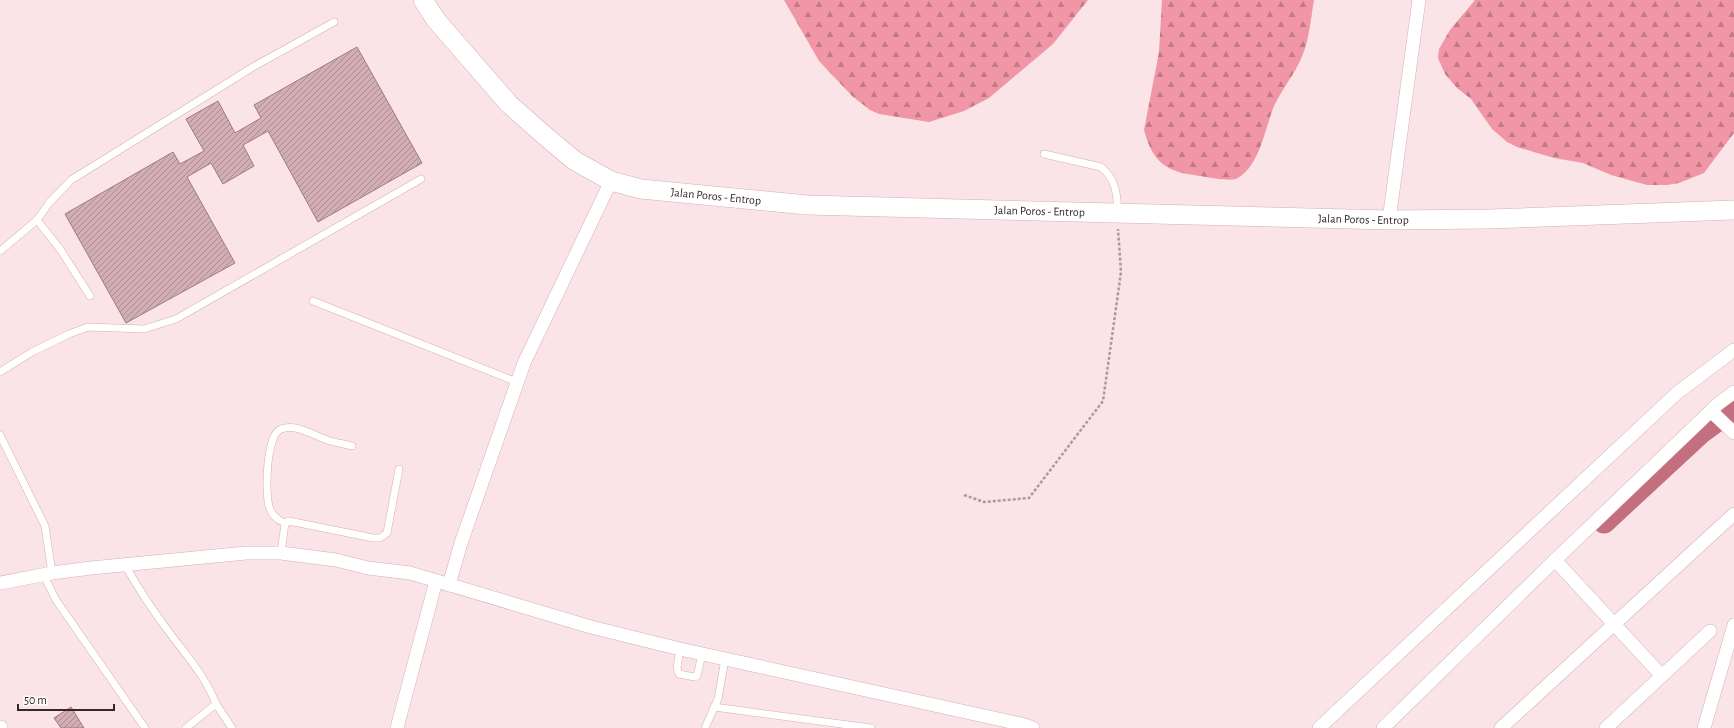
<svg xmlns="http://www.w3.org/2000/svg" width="1734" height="728" font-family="'Alegreya Sans',sans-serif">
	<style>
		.forest { fill: url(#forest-firs) }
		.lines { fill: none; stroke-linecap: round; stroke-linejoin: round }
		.river { stroke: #c46f7f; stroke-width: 23 }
		.building { fill: url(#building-hatch); stroke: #9d7b80 }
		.service-casing { stroke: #d4afb4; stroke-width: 8 }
		.minor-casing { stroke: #d4afb4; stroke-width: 14 }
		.secondary-casing { stroke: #d4afb4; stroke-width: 20 }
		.path { stroke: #ad999c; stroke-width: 2.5; stroke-dasharray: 3 2; stroke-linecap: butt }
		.service { stroke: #fff; stroke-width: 7 }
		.minor { stroke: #fff; stroke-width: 13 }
		.secondary { stroke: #fff; stroke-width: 19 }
		.labels { text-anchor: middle; stroke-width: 3.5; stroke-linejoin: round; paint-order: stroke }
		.street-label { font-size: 12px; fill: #36272a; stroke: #fff }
	</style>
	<defs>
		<pattern id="forest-firs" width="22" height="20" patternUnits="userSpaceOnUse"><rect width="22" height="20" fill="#f096a6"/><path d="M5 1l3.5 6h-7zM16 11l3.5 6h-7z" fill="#c37a87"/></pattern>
		<pattern id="building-hatch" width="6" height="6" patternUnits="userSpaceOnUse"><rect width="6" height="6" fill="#d2adb2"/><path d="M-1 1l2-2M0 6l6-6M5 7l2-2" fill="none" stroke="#ab8d91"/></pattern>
	</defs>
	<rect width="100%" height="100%" fill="#fbe4e7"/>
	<g class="forest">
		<path d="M784,0H1088L1053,44L989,98L964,111L929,122L879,114L870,110L852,96L819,61Z"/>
		<path d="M1162,0H1314C1311,16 1310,33 1305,48C1299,69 1285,84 1275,104C1265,126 1261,164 1238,178C1230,183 1198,175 1187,174C1161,169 1151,156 1144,130L1159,52Z"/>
		<path d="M1475,0H1734V133L1704,173L1679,183L1667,185H1647L1611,175L1583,163L1554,158L1517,147L1507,142L1492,129L1471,99L1457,88L1445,74L1438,58L1439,49L1450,30Z"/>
	</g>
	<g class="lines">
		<path class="river" d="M1604,522L1700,433L1734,408"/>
	</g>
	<g class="building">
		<path d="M357,47L422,163L318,222L268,131L243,145L254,166L223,184L211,163L187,177L235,263L126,323L65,214L173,152L180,164L204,151L186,119L218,101L235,133L261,118L254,105Z"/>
		<path d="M71,707L84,728H61L54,718Z"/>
	</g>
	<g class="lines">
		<g class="service-casing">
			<g id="service">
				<path d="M1044,154L1101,167C1116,179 1117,194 1118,212"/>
				<path d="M0,251L37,220"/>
				<path d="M90,296L60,249L37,220L49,203L71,180L253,67L334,22"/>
				<path d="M313,301L517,382"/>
				<path d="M0,372L32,352L69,334L88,327L144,329L176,319L421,179"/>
				<path d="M0,435L45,526L52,573"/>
				<path d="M285,523C277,520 271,514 269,506C265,492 266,435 281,429C297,423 316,437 330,441C337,443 345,444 352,446"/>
				<path d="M281,553L285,523L289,521L373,538H380L387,533L399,469"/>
				<path d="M125,565C138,588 153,611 169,632C186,655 206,677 216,704"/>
				<path d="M43,574L56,600L145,728"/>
				<path d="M680,649L677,668L679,674L695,677L697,676L702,654"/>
				<path d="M714,707L871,728"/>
				<path d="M186,728L216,704L232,728"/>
				<path d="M705,728L718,699L725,659"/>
			</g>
		</g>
		<g class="minor-casing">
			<g id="minor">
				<path d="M1389,220L1419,0"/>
				<path d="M1711,411L1734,433"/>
				<path d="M1555,560L1661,675"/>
				<path d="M0,583L52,573L91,568L246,553H281L336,560L368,568L410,573L591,627L680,649L1025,725L1033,728"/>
				<path d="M449,585L461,543L524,363L611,181"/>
				<path d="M0,728L1,727"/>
				<path d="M397,728L436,581"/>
				<path d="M1319,728L1677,393L1734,350"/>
				<path d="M1383,728L1555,560L1718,404L1734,392"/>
				<path d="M1501,728L1734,514"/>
				<path d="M1606,728L1710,631"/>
				<path d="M1704,728L1734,625"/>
			</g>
		</g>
		<g class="secondary-casing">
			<g id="secondary">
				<path id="s1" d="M423,0L436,20L509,104L544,135L575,161L611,181L641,189L807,205L1389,220L1489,219L1734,210"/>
			</g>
		</g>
		<path class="path" d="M964,495L984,502L1029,498L1103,401L1121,272L1118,229"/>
		<use href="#service" class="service"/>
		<use href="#minor" class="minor"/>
		<use href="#secondary" class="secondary"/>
	</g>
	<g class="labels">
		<g class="street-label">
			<text dy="4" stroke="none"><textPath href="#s1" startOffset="370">Jalan Poros - Entrop</textPath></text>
			<text dy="4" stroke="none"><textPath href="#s1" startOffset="694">Jalan Poros - Entrop</textPath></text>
			<text dy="4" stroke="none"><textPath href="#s1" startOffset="1018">Jalan Poros - Entrop</textPath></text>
		</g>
	</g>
	<path d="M18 704v6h96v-6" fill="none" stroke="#36272a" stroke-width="2"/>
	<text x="24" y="704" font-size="12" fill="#36272a" stroke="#ffffff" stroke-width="3" paint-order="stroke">50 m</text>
</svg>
